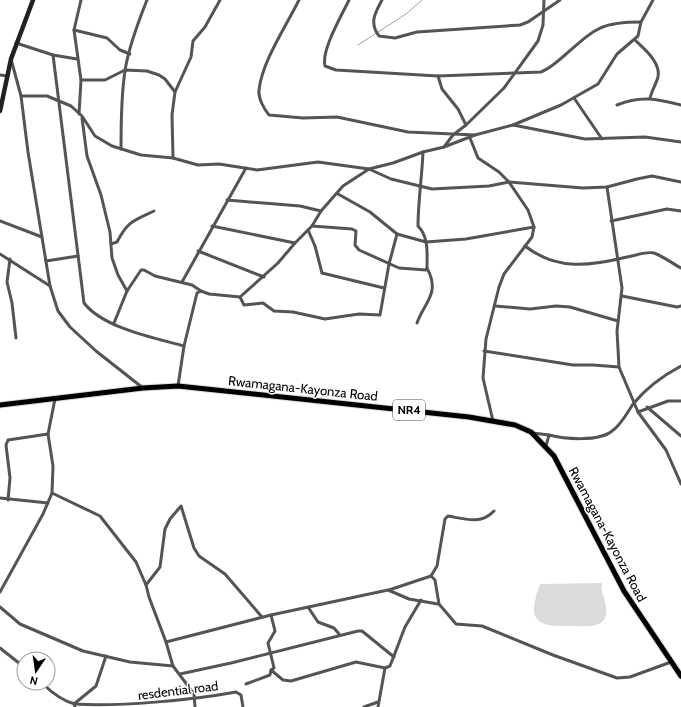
<svg xmlns="http://www.w3.org/2000/svg" width="681" height="707" font-family="Cabin,sans-serif">
	<style>
		.green { fill: #dbdbdb }
		.lines { fill: none; stroke-linecap: round; stroke-linejoin: round }
		.stream { stroke: #a2a2a2; stroke-width: 1 }
		.trunk-casing { stroke: #dbdbdb; stroke-width: 7 }
		.minor { stroke: #545454; stroke-width: 3 }
		.secondary { stroke: #212121; stroke-width: 4.5 }
		.trunk { stroke: #000; stroke-width: 5 }
		.labels { text-anchor: middle; stroke-width: 3; stroke-linejoin: round; paint-order: stroke }
		.shield { fill: #fff; stroke: #4c4c4c; stroke-width: 1 }
		.shield-label { font-size: 12px; font-weight: bold; fill: #000 }
		.street-label { font-size: 13px; fill: #000; stroke: #fff }
	</style>
	<rect width="100%" height="100%" fill="#fff"/>
	<path class="green" d="M602,583V587L601,589C604,597 610,613 603,621C596,628 582,626 573,626C536,627 526,622 540,584Z"/>
	<g class="lines">
		<path class="stream" d="M358,45L406,14L422,0"/>
		<g class="trunk-casing">
			<path id="trunk" d="M0,405L143,388L178,386L469,417L515,425L531,432L554,456L624,591L681,676"/>
		</g>
		<g class="minor">
			<path d="M299,0C286,26 262,62 259,90C258,98 264,109 269,115L303,118L337,117L408,132L475,135"/>
			<path d="M349,0C342,15 321,50 325,66L336,70L438,76L541,72C551,68 558,61 566,54C596,28 601,22 641,22"/>
			<path d="M382,0C375,13 369,23 379,36L395,38L417,32L520,25L528,22L560,0"/>
			<path d="M74,30L107,38L120,50L130,54"/>
			<path d="M635,40C644,49 661,62 658,77C656,84 652,90 650,98"/>
			<path d="M16,43L53,55L77,59"/>
			<path d="M53,55L84,303C103,328 155,338 184,346"/>
			<path d="M11,59L21,96L28,152L50,286L58,311L70,327L96,351L143,388"/>
			<path d="M0,75L7,76"/>
			<path d="M438,76L442,89L458,109L466,125"/>
			<path d="M81,80H105L125,70L147,71L159,75L165,79L175,92"/>
			<path d="M21,96H47L71,106L82,116L95,136L112,146L141,155L173,158L198,165L219,164L257,170L318,162L369,169L391,179L432,189L489,186L509,182L583,188L607,187L637,179L652,176L681,182"/>
			<path d="M574,98L602,139"/>
			<path d="M617,105C641,95 657,99 681,105"/>
			<path d="M79,114L81,80L74,30L81,0"/>
			<path d="M82,118L87,156L101,195L110,232L112,258L118,275L127,291"/>
			<path d="M513,125L585,139L645,137L681,142"/>
			<path d="M470,138L478,158L499,172L509,182L528,210L534,227L532,237L504,274L499,287L486,339L483,378L493,421"/>
			<path d="M444,147L453,135L466,125L504,88L538,41L543,25L544,0"/>
			<path d="M121,149C121,123 121,96 125,71C128,50 139,20 147,0"/>
			<path d="M173,158L172,115L175,92L191,57L193,41L205,27L220,0"/>
			<path d="M607,187L622,288L617,331L619,367L638,412L666,450L681,484"/>
			<path d="M338,194L370,212L397,234L426,242L466,239L534,227"/>
			<path d="M227,200L300,206L321,211"/>
			<path d="M0,221L42,237"/>
			<path d="M611,221L667,209L681,211"/>
			<path d="M212,226L295,243"/>
			<path d="M312,226L352,229L356,231L355,245L359,250L399,268L426,270L427,268C427,254 429,237 418,226C418,202 422,177 423,152"/>
			<path d="M308,230L315,246L322,273L384,288"/>
			<path d="M111,244L117,242C128,221 133,221 154,211"/>
			<path d="M525,246C557,271 590,266 627,257C635,256 646,251 654,253C663,256 673,264 681,268"/>
			<path d="M198,251L264,277"/>
			<path d="M0,254L50,286"/>
			<path d="M10,259L7,282L12,303L16,338"/>
			<path d="M46,261L78,256"/>
			<path d="M182,282L246,168"/>
			<path d="M622,296L677,307L681,306"/>
			<path d="M240,297L244,305L263,303L274,311L293,312L325,319L359,314L380,315L389,264L397,234"/>
			<path d="M495,306L530,309L556,306L570,307L618,321"/>
			<path d="M114,323L127,291L141,270H144L155,276L192,285L201,291"/>
			<path d="M417,323C424,302 441,294 427,268"/>
			<path d="M484,351L573,365H593L619,367"/>
			<path d="M178,386L184,346L197,293L201,291L209,294L240,297L278,263L295,243L312,226L321,211L343,186L369,169L393,163L423,152L444,147L475,135L513,125L561,105L598,84L617,54L638,36L641,22L653,0"/>
			<path d="M647,407L681,436"/>
			<path d="M638,412L668,401H681"/>
			<path d="M533,433L549,435"/>
			<path d="M546,446L549,435C564,439 599,442 612,431C621,425 627,413 633,404C647,387 662,376 681,366"/>
			<path d="M52,493L100,516L136,562L146,585L149,597L166,642L173,666L194,694L195,707"/>
			<path d="M0,498L48,503"/>
			<path d="M8,500L10,478L6,445L8,440L48,434"/>
			<path d="M494,511C481,525 465,519 448,516L445,519L437,566L431,576L435,580L439,604L456,624L482,626L553,655L617,678L630,677L671,662"/>
			<path d="M146,585L160,567L165,529L170,519L181,506L194,548L199,556L225,574L262,617"/>
			<path d="M389,590L431,576"/>
			<path d="M0,592L43,514L52,493L53,466L48,434L55,399"/>
			<path d="M0,607L20,624L83,651L130,662L173,666"/>
			<path d="M308,607L318,622L334,628L339,634"/>
			<path d="M166,642L271,615L388,590L409,599L438,604"/>
			<path d="M0,648L24,667"/>
			<path d="M271,670L283,680L291,681L356,662L385,668"/>
			<path d="M180,674L231,663L358,631H362L394,657"/>
			<path d="M42,683C51,692 63,701 75,704C117,707 193,700 236,692L241,695L243,707"/>
			<path d="M246,684L270,675L271,670L274,668L268,643L275,631L271,615"/>
			<path d="M75,707L74,704L96,686L106,656"/>
			<path d="M364,707L378,702"/>
			<path d="M378,707L385,668L390,666L405,627L421,600"/>
		</g>
		<path class="secondary" d="M0,111L11,59L33,0"/>
		<use href="#trunk" class="trunk"/>
	</g>
	<g class="labels">
		<rect class="shield" x="393" y="400" width="32" height="20" rx="3"/>
		<g class="shield-label">
			<text x="409" y="414">NR4</text>
		</g>
		<g class="street-label">
			<text transform="translate(303 388) rotate(6)" y="5">Rwamagana-Kayonza Road</text>
			<text transform="translate(608 534) rotate(62)" y="5">Rwamagana-Kayonza Road</text>
			<text transform="translate(178 690) rotate(-7)" y="5">resdential road</text>
		</g>
	</g>
	<g transform="translate(36 671) rotate(193)"><circle r="19" fill="#ffffff" stroke="#999999"/>
	<path d="M0-3L7 15L0 10L-7 15Z" fill="#000000"/>
	<text y="-6" font-size="11" font-weight="bold" text-anchor="middle" fill="#000000">N</text>
	</g>
</svg>
